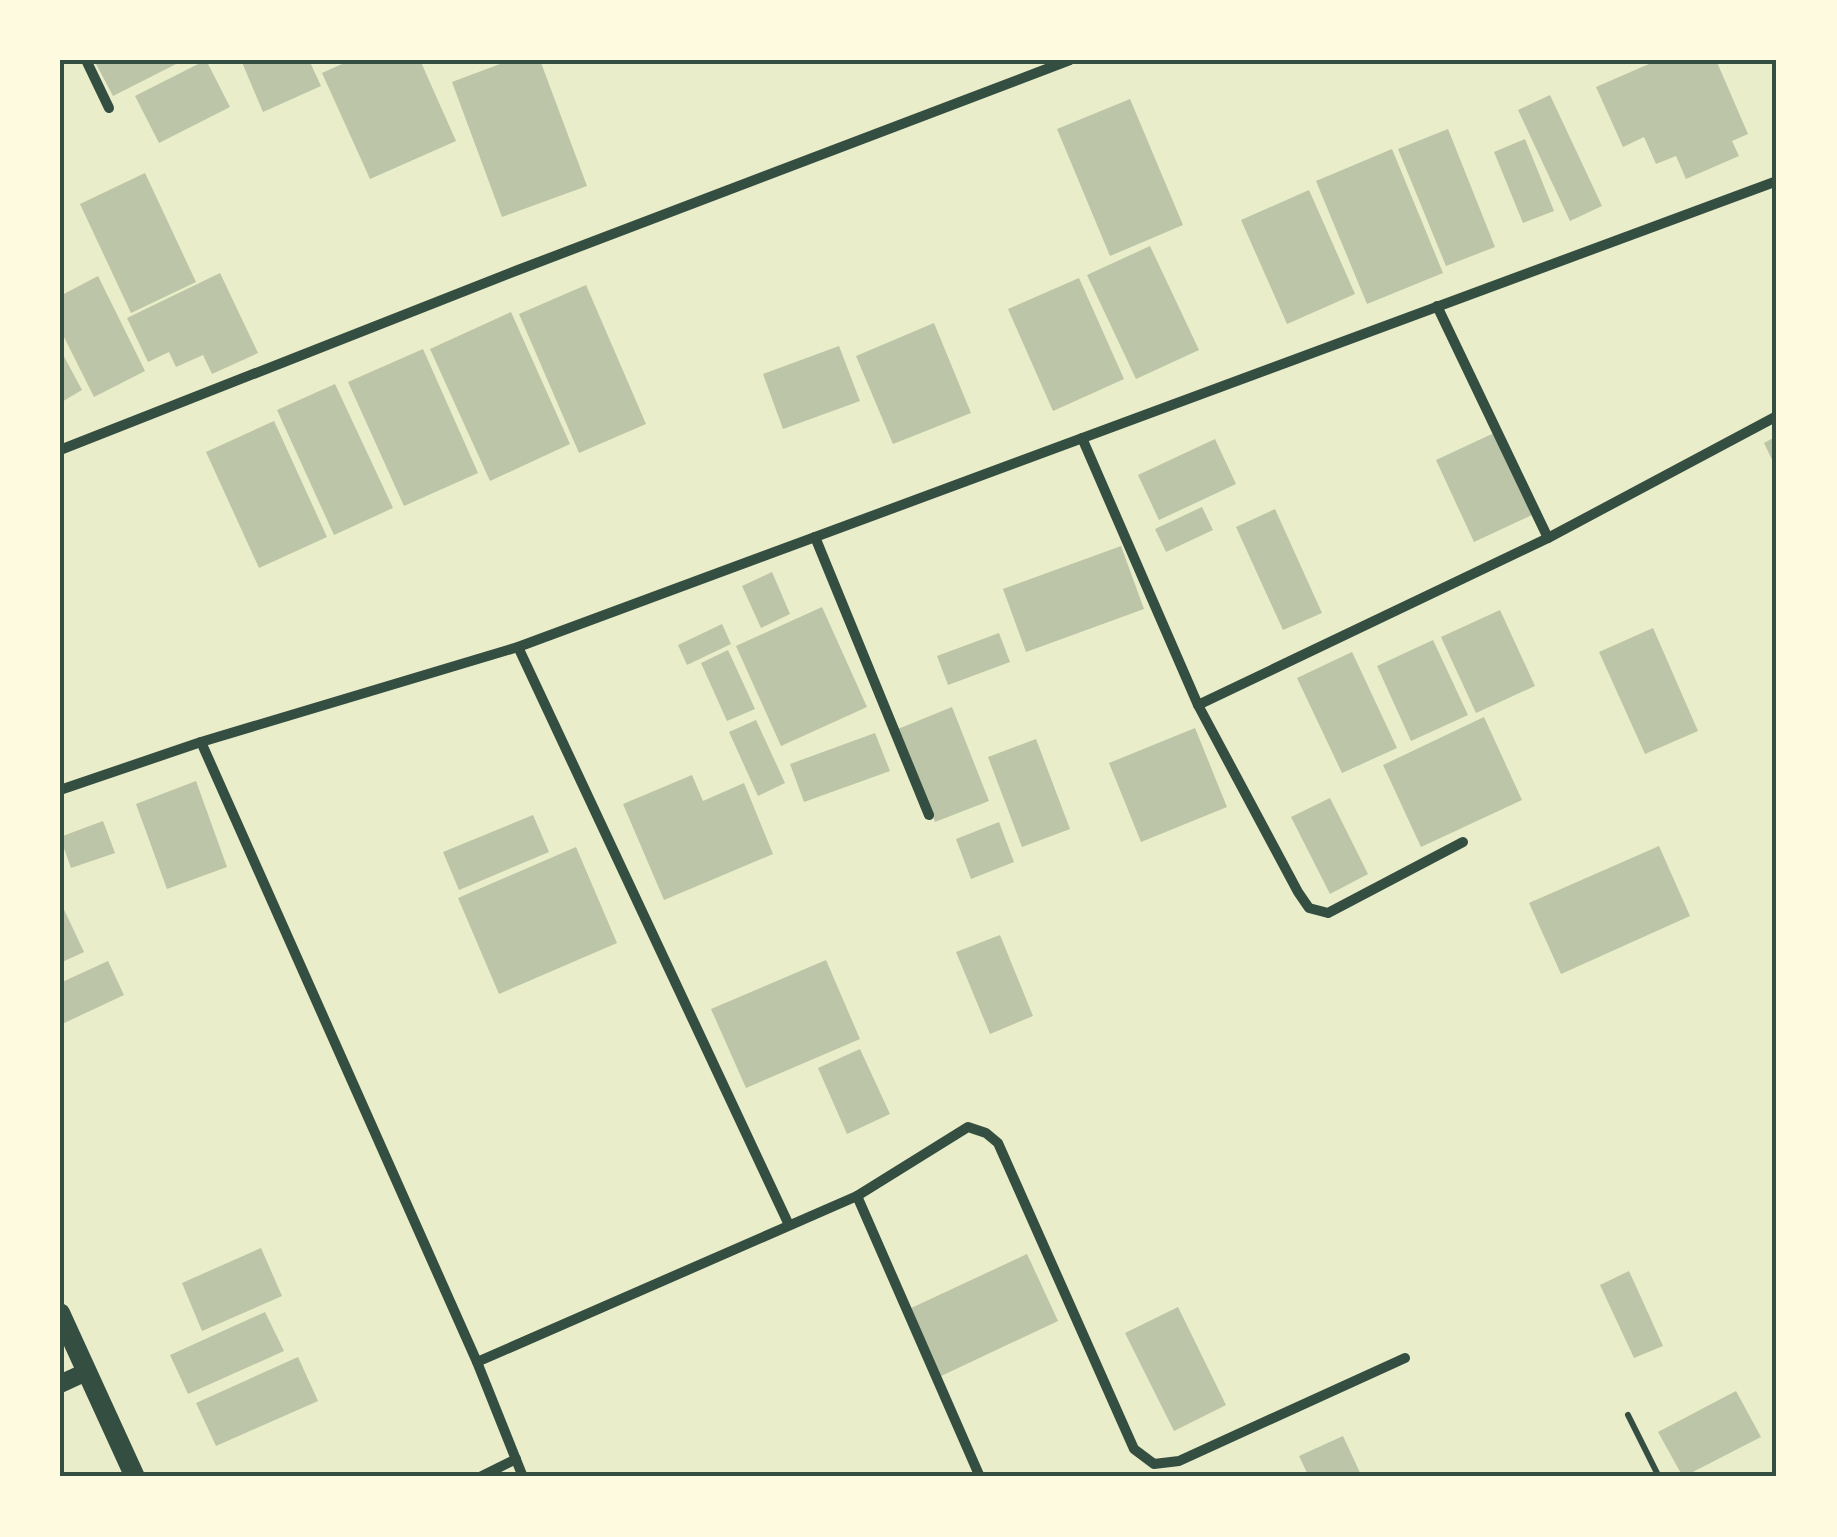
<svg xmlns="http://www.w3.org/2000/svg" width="1837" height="1537" font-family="Lora,serif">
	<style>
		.building { fill: #bcc5a7 }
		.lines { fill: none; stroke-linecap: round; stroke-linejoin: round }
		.path { stroke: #344e41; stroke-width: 6 }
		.minor { stroke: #344e41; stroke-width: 10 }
		.tertiary { stroke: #344e41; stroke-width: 18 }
		.secondary { stroke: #344e41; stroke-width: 20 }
		.neatline { fill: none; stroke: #344e41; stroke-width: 4 }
	</style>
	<rect width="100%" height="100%" fill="#e9edc9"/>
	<g class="building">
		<path d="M94,60H184L113,96Z"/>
		<path d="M206,60L230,107L159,143L135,96Z"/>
		<path d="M241,60H309L321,86L263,112Z"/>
		<path d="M351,60H420L456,141L370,179L322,73Z"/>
		<path d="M511,60H540L587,186L502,217L452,82Z"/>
		<path d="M1658,60H1716L1748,134L1732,141L1739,156L1686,179L1676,156L1656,164L1644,137L1623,147L1596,87Z"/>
		<path d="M1550,95L1602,206L1570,221L1518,110Z"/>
		<path d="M1130,99L1183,225L1110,256L1057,129Z"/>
		<path d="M1448,129L1495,247L1446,266L1398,149Z"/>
		<path d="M1525,139L1554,211L1523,223L1494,152Z"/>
		<path d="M1392,149L1443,273L1367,304L1316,181Z"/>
		<path d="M145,173L196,282L131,313L80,204Z"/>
		<path d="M1309,190L1355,294L1287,324L1241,220Z"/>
		<path d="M1150,246L1199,350L1136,379L1087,275Z"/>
		<path d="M220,273L258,353L212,374L203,355L176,367L169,352L148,362L127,318Z"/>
		<path d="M98,276L145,371L94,397L60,329V296Z"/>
		<path d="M1079,278L1124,379L1053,411L1008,309Z"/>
		<path d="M586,285L646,424L579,453L519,314Z"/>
		<path d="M511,312L570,444L490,481L430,349Z"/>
		<path d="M934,323L971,413L893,444L856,356Z"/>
		<path d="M839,346L860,401L783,429L763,374Z"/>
		<path d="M60,349L82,390L60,403Z"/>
		<path d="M423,349L478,473L404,506L348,382Z"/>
		<path d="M335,384L393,508L334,535L277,410Z"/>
		<path d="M274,421L327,537L259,568L206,452Z"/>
		<path d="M1494,433L1532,515L1474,542L1436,460Z"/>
		<path d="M1777,436V470L1764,443Z"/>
		<path d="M1215,439L1236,484L1159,520L1138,475Z"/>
		<path d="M1202,507L1213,530L1166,552L1155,529Z"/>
		<path d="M1275,509L1322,613L1283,630L1236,527Z"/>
		<path d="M1121,546L1144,609L1026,652L1003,589Z"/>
		<path d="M772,572L790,614L761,628L742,586Z"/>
		<path d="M822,607L867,707L781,746L736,646Z"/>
		<path d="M1500,610L1535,686L1476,713L1441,637Z"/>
		<path d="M722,624L731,644L687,665L678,645Z"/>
		<path d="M1653,628L1698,731L1645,754L1599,652Z"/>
		<path d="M999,633L1010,662L948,685L937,656Z"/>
		<path d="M1433,640L1468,715L1411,741L1377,666Z"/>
		<path d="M728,650L755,709L727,721L701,663Z"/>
		<path d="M1352,652L1397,748L1342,773L1297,678Z"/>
		<path d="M952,707L989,801L935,822L898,729Z"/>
		<path d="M1484,717L1522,800L1421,847L1383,765Z"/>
		<path d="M756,720L785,783L758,796L729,732Z"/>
		<path d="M1195,728L1227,807L1141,842L1109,763Z"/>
		<path d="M875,733L890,771L804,802L790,764Z"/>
		<path d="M1036,739L1070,829L1022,847L988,757Z"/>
		<path d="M692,775L703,801L744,783L773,854L664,900L623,804Z"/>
		<path d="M196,781L227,867L167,889L136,804Z"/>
		<path d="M1330,798L1368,874L1330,894L1291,817Z"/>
		<path d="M533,815L549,852L459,890L443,852Z"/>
		<path d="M103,821L115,853L71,868L60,837Z"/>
		<path d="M999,822L1014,862L971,879L956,839Z"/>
		<path d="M1659,846L1690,916L1561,974L1529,903Z"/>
		<path d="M576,847L617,943L499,994L458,898Z"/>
		<path d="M60,901L84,952L60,963Z"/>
		<path d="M1000,935L1033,1016L990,1034L956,952Z"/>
		<path d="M826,960L860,1039L746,1088L711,1009Z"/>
		<path d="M108,961L124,995L60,1025V983Z"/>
		<path d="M860,1049L890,1114L847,1134L818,1068Z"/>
		<path d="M261,1248L282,1296L202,1331L182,1283Z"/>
		<path d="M1027,1254L1058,1321L939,1377L907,1310Z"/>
		<path d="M1629,1271L1663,1346L1634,1358L1600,1285Z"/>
		<path d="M1178,1307L1226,1405L1174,1431L1125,1333Z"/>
		<path d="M265,1312L284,1351L188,1394L170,1355Z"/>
		<path d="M298,1357L318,1401L216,1446L196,1403Z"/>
		<path d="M1736,1391L1761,1437L1683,1477L1658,1432Z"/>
		<path d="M1343,1436L1362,1477H1309L1299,1456Z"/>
	</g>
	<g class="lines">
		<path class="path" d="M1628,1415L1659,1477"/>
		<g class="minor">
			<path d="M86,60L109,108"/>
			<path d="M1437,306L1548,538"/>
			<path d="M1082,438L1198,705L1298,892L1309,908L1328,913L1463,842"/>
			<path d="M60,450L518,270L1070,60"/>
			<path d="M815,537L929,815"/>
			<path d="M518,647L789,1225"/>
			<path d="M1198,705L1548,538L1777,416"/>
			<path d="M201,742L477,1362L523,1477"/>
			<path d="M60,790L201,742L518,647L1777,181"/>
			<path d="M857,1196L968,1127L986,1133L998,1143L1134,1449L1154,1464L1179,1461L1405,1358"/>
			<path d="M477,1362L857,1196L980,1477"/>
			<path d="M480,1477L516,1459"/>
		</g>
		<path class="tertiary" d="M60,1384L86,1372"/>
		<path class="secondary" d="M60,1313L135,1477"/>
	</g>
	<rect width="1837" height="1537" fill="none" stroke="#fefae0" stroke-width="125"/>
	<rect x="62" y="62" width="1712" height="1412" class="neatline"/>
</svg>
